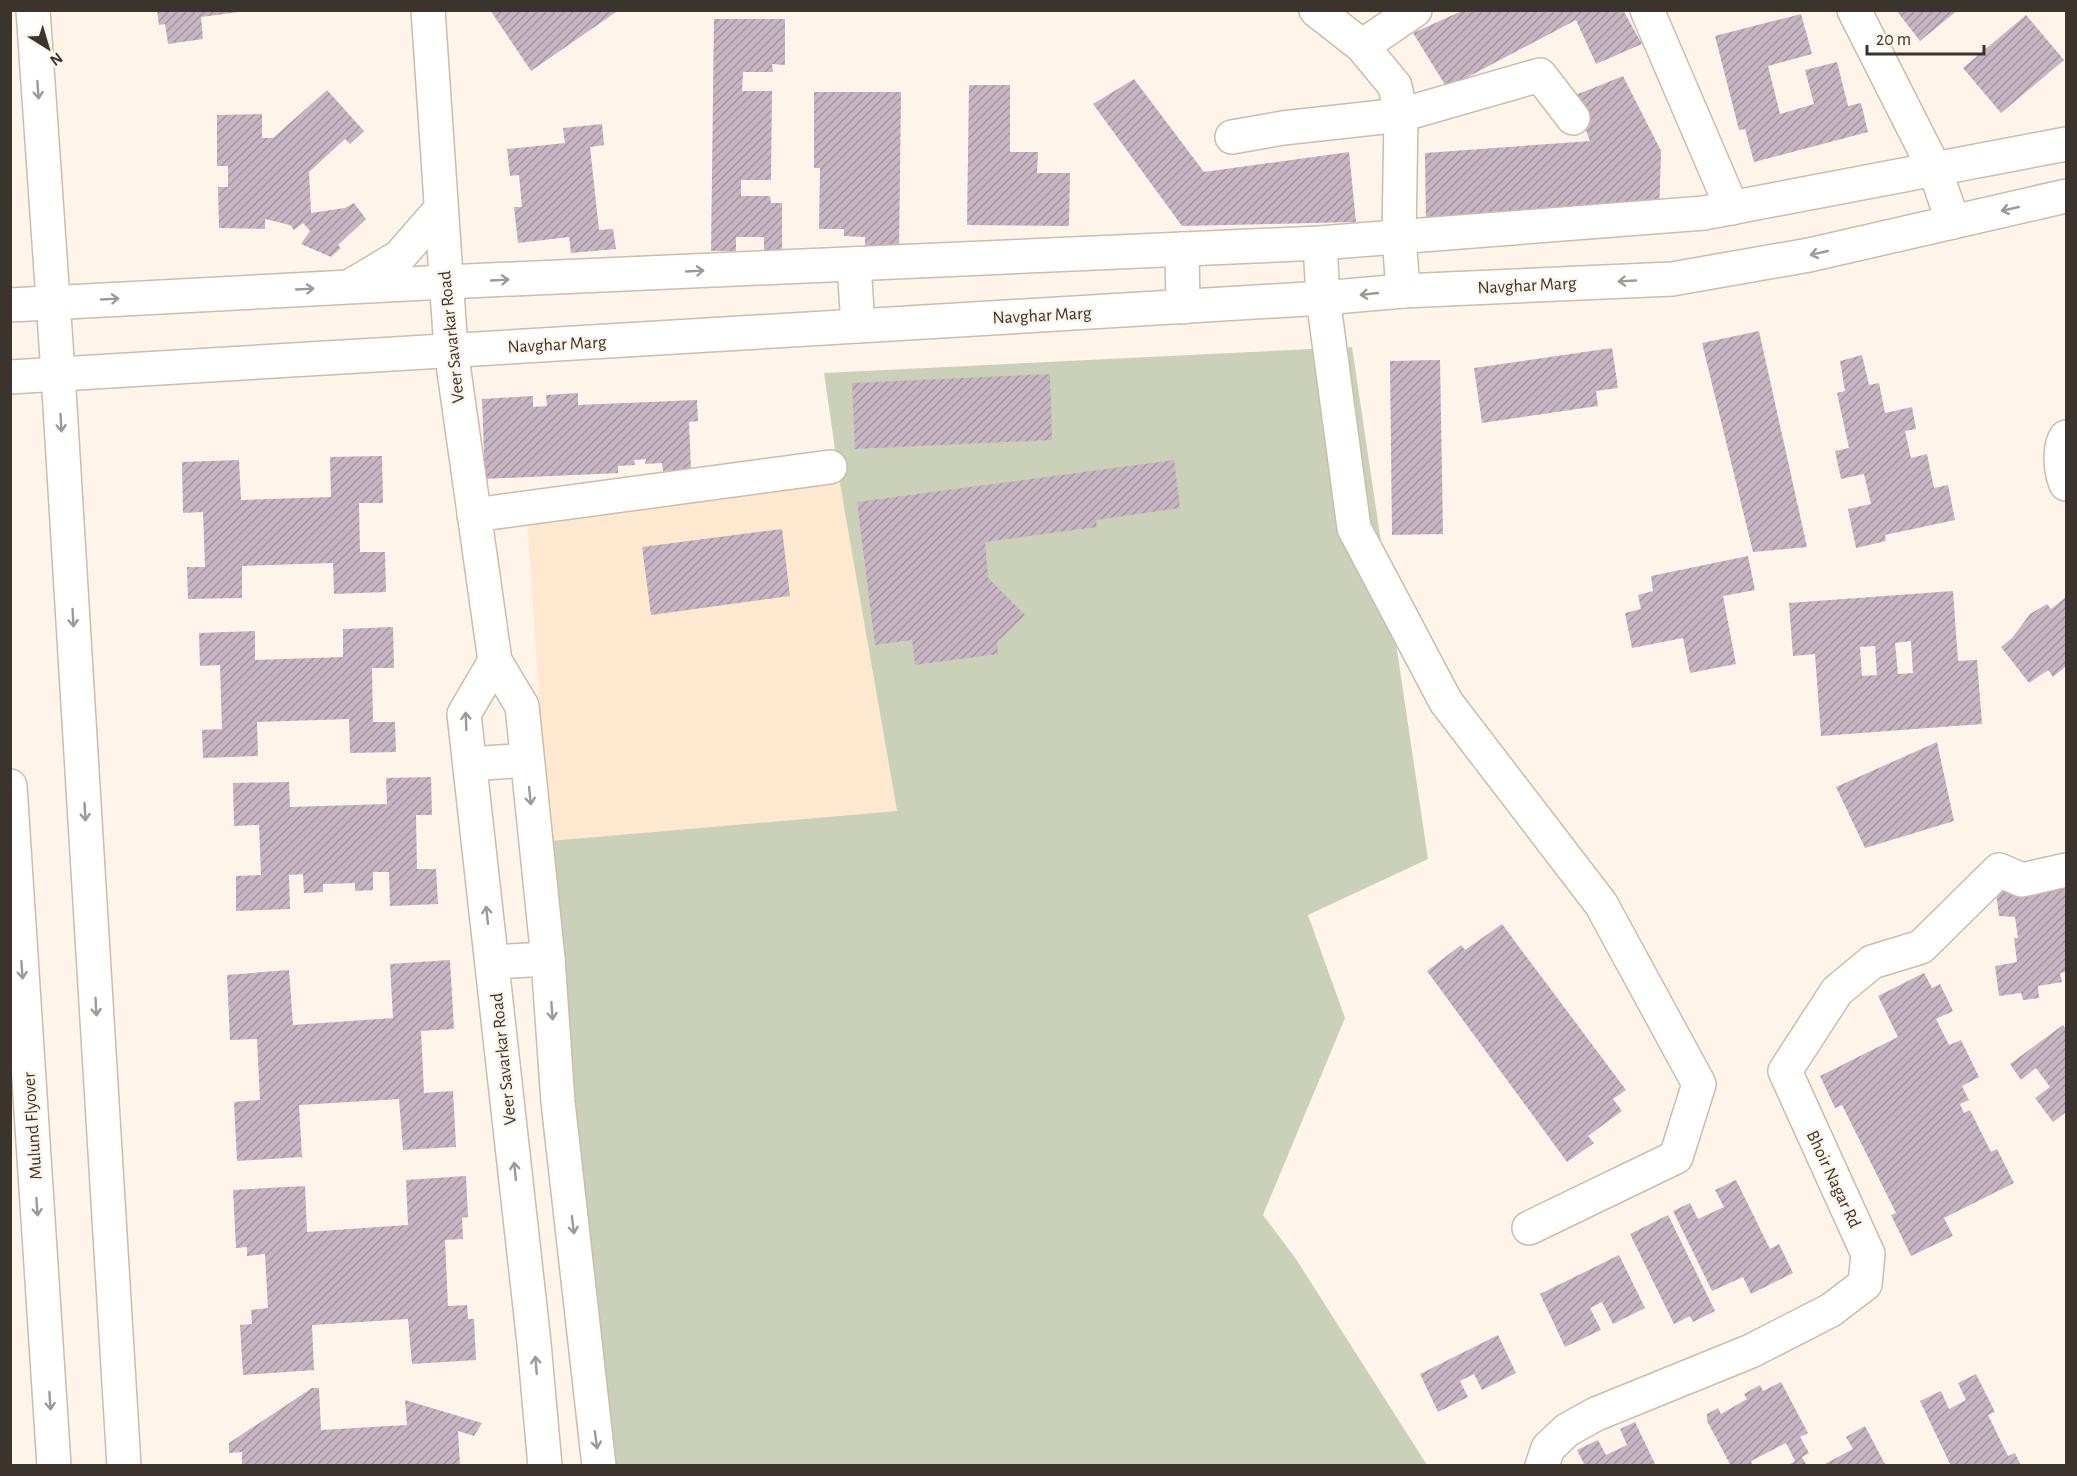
<svg xmlns="http://www.w3.org/2000/svg" width="2077" height="1476" font-family="'Alegreya Sans',sans-serif">
	<style>
		.built { fill: #ffe8d0 }
		.green { fill: #cbd1b8 }
		.building { fill: url(#building-hatch); fill-rule: evenodd }
		.lines { fill: none; stroke-linecap: round; stroke-linejoin: round }
		.minor-casing { stroke: #ccbcab; stroke-width: 36 }
		.tertiary-casing { stroke: #ccbcab; stroke-width: 36 }
		.secondary-casing { stroke: #ccbcab; stroke-width: 36 }
		.trunk-casing { stroke: #ccbcab; stroke-width: 36 }
		.minor { stroke: #fff; stroke-width: 33 }
		.tertiary { stroke: #fff; stroke-width: 33 }
		.secondary { stroke: #fff; stroke-width: 33 }
		.trunk { stroke: #fff; stroke-width: 33 }
		.oneway { stroke: #9c9a96 }
		.labels { text-anchor: middle; stroke-width: 4.5; stroke-linejoin: round; paint-order: stroke }
		.street-label { font-size: 18px; fill: #3a342d; stroke: #fef4e9 }
	</style>
	<defs>
		<pattern id="building-hatch" width="6" height="6" patternUnits="userSpaceOnUse" patternTransform="scale(1.5)"><rect width="6" height="6" fill="#c7b5c4"/><path d="M-1 1l2-2M0 6l6-6M5 7l2-2" fill="none" stroke="#a394a0"/></pattern>
	</defs>
	<rect width="100%" height="100%" fill="#fef4e9"/>
	<path class="built" d="M840,484L897,812L549,841L527,520Z"/>
	<path class="green" d="M1352,347L1428,859L1308,915L1345,1018L1263,1215L1296,1259L1427,1465H613L549,841L897,811L840,484L824,373Z"/>
	<g class="building">
		<path d="M157,10H239V12L201,17L203,39L168,44L165,24L159,25Z"/>
		<path d="M490,10H619L531,71Z"/>
		<path d="M1464,10H1623L1642,44L1596,64L1576,20L1447,88L1413,33Z"/>
		<path d="M1896,10H1958L1920,41Z"/>
		<path d="M1801,14L1812,54L1768,66L1780,114L1814,104L1805,70L1837,62L1848,106L1861,103L1868,132L1754,162L1745,129L1739,130L1715,36Z"/>
		<path d="M2026,15L2064,60L2001,113L1963,68Z"/>
		<path d="M714,19H785V65L772,64L773,72H743L742,91H772L771,180H741V196H770L771,203H782V252H764V237H736V251H711Z"/>
		<path d="M1623,76L1661,151L1659,216L1426,226L1425,153L1590,141L1573,96Z"/>
		<path d="M1134,79L1204,172L1349,152L1356,222L1182,226L1093,104Z"/>
		<path d="M969,85H1010V152H1038L1037,173H1070L1069,226L967,225Z"/>
		<path d="M327,90L364,131L350,144L345,139L309,172L311,213L345,208L354,203L366,219L338,245L341,248L331,257L301,244L310,231L303,223L294,230L290,225L265,219V229L219,228L218,187H228V166H217V115L262,114V138H273Z"/>
		<path d="M814,92H901L899,253H865V237L844,236V229H819L820,168H814Z"/>
		<path d="M602,124L604,145L590,147L599,230L613,229L616,249L571,253L569,237L518,243L514,207H522L519,175L510,176L507,149L565,143L563,128Z"/>
		<path d="M1759,331L1807,547L1753,552L1702,343Z"/>
		<path d="M1612,348L1618,388L1596,391L1598,406L1482,423L1474,368Z"/>
		<path d="M1862,355L1869,385L1879,383L1885,413L1912,407L1916,429L1905,431L1911,458L1927,454L1934,488L1948,485L1955,520L1885,535L1886,541L1856,548L1848,509L1871,504L1864,474L1841,479L1835,451L1849,448L1837,393L1845,391L1840,361Z"/>
		<path d="M1440,360L1443,534L1392,535L1390,361Z"/>
		<path d="M1050,374L1052,440L855,449L852,383Z"/>
		<path d="M578,393V405L697,400L698,421L689,422L691,469L663,471L662,463L645,464L646,459L634,460L635,465L618,466V473L485,479L482,399L533,396V407L547,406L546,395Z"/>
		<path d="M382,456L383,503H359L360,552H385L386,592L334,594L333,563L242,566V598L188,599L187,567H205L203,512L183,513L182,462L239,460L241,500L331,497L330,457Z"/>
		<path d="M1174,460L1180,508L1096,520L1097,527L985,542L988,578L1025,615L997,642L998,654L915,665L912,640L875,645L857,502Z"/>
		<path d="M782,529L790,596L651,615L642,547Z"/>
		<path d="M1748,556L1755,590L1723,596L1736,664L1690,673L1683,638L1632,648L1625,613L1641,609L1638,595L1653,591L1651,576Z"/>
		<path d="M1953,591L1958,661L1977,660L1982,724L1821,736L1815,654L1793,656L1789,603ZM1911,641L1913,673L1898,674L1895,643ZM1875,646L1877,675L1862,676L1860,647Z"/>
		<path d="M2066,597V666L2053,677L2048,670L2029,683L2001,647L2012,638L2030,614L2047,604L2051,609Z"/>
		<path d="M393,627L394,668H372L373,722H395L396,752L350,753L349,719L257,722L258,756L203,758L202,730L222,729L220,665L200,666L199,633L255,631V660L343,657V629Z"/>
		<path d="M1937,742L1954,821L1865,848L1836,787Z"/>
		<path d="M431,777L432,815H416L417,869H436L438,904L390,906L389,872H373V890L355,891V883L323,884V892L304,893L303,874L289,875L290,909L236,911V876L261,875L259,825L234,826L233,783L289,782L290,807L387,804L386,778Z"/>
		<path d="M2066,883V972L2060,973L2062,982L2038,986L2039,998L2023,1000L2021,993L1999,996L1995,966L2017,962L2014,938H2018L2015,917L1999,916L1995,885Z"/>
		<path d="M1502,924L1626,1090L1613,1099L1622,1111L1588,1136L1594,1143L1567,1162L1427,971L1461,945L1465,950Z"/>
		<path d="M450,960L454,1029L421,1031L424,1093L453,1091L456,1147L403,1150L399,1099L299,1105L302,1157L237,1161L234,1102L260,1100L257,1039L230,1040L227,975L289,970L293,1025L393,1018L390,964Z"/>
		<path d="M1924,973L1932,988L1940,984L1953,1011L1936,1019L1949,1045L1961,1040L1979,1077L1962,1086L1969,1100L1960,1104L1964,1113L1970,1110L1991,1152L1997,1149L2014,1183L1944,1218L1953,1236L1911,1256L1891,1215L1896,1213L1842,1105L1835,1108L1820,1076L1898,1037L1878,996Z"/>
		<path d="M2063,1025L2066,1029V1112L2053,1122L2035,1098L2050,1087L2036,1068L2021,1080L2010,1064Z"/>
		<path d="M466,1176L468,1217L462,1218L463,1239L445,1240L448,1306L467,1305L468,1319H474L476,1360L412,1364L408,1319L312,1325L314,1370L243,1375L240,1325L252,1324L251,1310L268,1308L265,1254L247,1256V1247L236,1248L233,1190L305,1186L307,1232L408,1225L406,1180Z"/>
		<path d="M1736,1180L1770,1249L1779,1244L1793,1273L1751,1294L1743,1277L1712,1291L1673,1211L1690,1203L1698,1219L1724,1207L1715,1190Z"/>
		<path d="M1668,1215L1715,1311L1693,1322L1690,1316L1674,1324L1630,1234Z"/>
		<path d="M1619,1255L1645,1308L1613,1324L1602,1302L1590,1308L1601,1330L1565,1347L1540,1294Z"/>
		<path d="M1498,1335L1516,1373L1482,1390L1474,1374L1460,1381L1468,1397L1438,1412L1420,1374Z"/>
		<path d="M1976,1374L1995,1412L1988,1415L2008,1456L2015,1453L2021,1466H1951L1920,1401L1941,1391L1949,1409L1966,1400L1958,1383Z"/>
		<path d="M1781,1382L1808,1433L1800,1437L1809,1453L1802,1457L1807,1466H1787L1795,1461L1786,1443L1751,1461L1753,1466H1731L1707,1421V1414L1718,1408L1721,1414L1747,1399L1744,1394L1760,1385L1763,1391Z"/>
		<path d="M312,1388H319L321,1430L407,1425L405,1400L482,1423L474,1436L458,1431L460,1466H242V1452L229,1453V1443Z"/>
		<path d="M1635,1422L1656,1466H1585L1577,1450L1598,1440L1606,1455L1627,1445L1620,1429Z"/>
		<path d="M1865,1426L1886,1466H1821L1853,1449L1846,1437Z"/>
	</g>
	<g class="lines">
		<g class="minor-casing">
			<g id="minor">
				<path d="M1316,10L1362,46L1395,86L1401,115L1399,237L1403,291"/>
				<path d="M1647,10L1732,208"/>
				<path d="M1854,10L1935,170L1953,222"/>
				<path d="M1362,46L1415,10"/>
				<path d="M1232,137L1283,128L1401,115L1540,75L1573,118"/>
				<path d="M1320,243L1323,298L1354,528L1446,702L1601,904L1699,1084L1676,1157L1529,1228"/>
				<path d="M2066,437C2058,448 2061,472 2066,484"/>
				<path d="M474,515L830,467"/>
				<path d="M1542,1466L1548,1448L1567,1430L1596,1414L1751,1351L1831,1310L1865,1284L1868,1254L1785,1071L1837,991L1872,962L1921,947L1999,870L2022,880L2066,870"/>
			</g>
		</g>
		<g class="tertiary-casing">
			<g id="tertiary">
				<path d="M428,10L451,350L495,661L522,706L548,959L558,1102L599,1466"/>
				<path d="M495,661L464,714L534,1343L545,1466"/>
				<path d="M470,764L527,760"/>
				<path d="M492,962L548,959"/>
			</g>
		</g>
		<g class="secondary-casing">
			<g id="secondary">
				<path d="M1182,249L1183,307"/>
				<path d="M854,264L858,326"/>
				<path d="M354,284L399,257L440,210"/>
				<path d="M10,305L445,282L1320,243L1704,213L2066,144"/>
				<path d="M10,377L1323,298L1403,291L1672,279L1809,255L2066,196"/>
			</g>
		</g>
		<g class="trunk-casing">
			<g id="trunk">
				<path d="M33,10L58,373L124,1466"/>
				<path d="M10,786L54,1466"/>
			</g>
		</g>
		<use href="#minor" class="minor"/>
		<use href="#tertiary" class="tertiary"/>
		<use href="#secondary" class="secondary"/>
		<use href="#trunk" class="trunk"/>
	</g>
	<defs><path id="oneway-shaft" d="M-6 0H5M1.5-3L5.5 0L1.5 3" fill="none" stroke-width="1.6" stroke-linecap="round" stroke-linejoin="round" transform="scale(1.5)"/></defs>
	<g class="oneway">
		<use href="#oneway-shaft" transform="translate(38 90) rotate(86)"/>
		<use href="#oneway-shaft" transform="translate(2010 209) rotate(167)"/>
		<use href="#oneway-shaft" transform="translate(1819 253) rotate(167)"/>
		<use href="#oneway-shaft" transform="translate(695 271) rotate(-3)"/>
		<use href="#oneway-shaft" transform="translate(500 280) rotate(-3)"/>
		<use href="#oneway-shaft" transform="translate(1627 281) rotate(177)"/>
		<use href="#oneway-shaft" transform="translate(305 289) rotate(-3)"/>
		<use href="#oneway-shaft" transform="translate(1369 294) rotate(174)"/>
		<use href="#oneway-shaft" transform="translate(110 299) rotate(-3)"/>
		<use href="#oneway-shaft" transform="translate(61 423) rotate(87)"/>
		<use href="#oneway-shaft" transform="translate(73 618) rotate(87)"/>
		<use href="#oneway-shaft" transform="translate(466 721) rotate(-92)"/>
		<use href="#oneway-shaft" transform="translate(530 796) rotate(84)"/>
		<use href="#oneway-shaft" transform="translate(85 812) rotate(87)"/>
		<use href="#oneway-shaft" transform="translate(487 915) rotate(-96)"/>
		<use href="#oneway-shaft" transform="translate(22 970) rotate(86)"/>
		<use href="#oneway-shaft" transform="translate(96 1007) rotate(87)"/>
		<use href="#oneway-shaft" transform="translate(552 1011) rotate(86)"/>
		<use href="#oneway-shaft" transform="translate(515 1171) rotate(-96)"/>
		<use href="#oneway-shaft" transform="translate(37 1207) rotate(86)"/>
		<use href="#oneway-shaft" transform="translate(573 1225) rotate(83)"/>
		<use href="#oneway-shaft" transform="translate(536 1365) rotate(-95)"/>
		<use href="#oneway-shaft" transform="translate(50 1401) rotate(86)"/>
		<use href="#oneway-shaft" transform="translate(596 1440) rotate(82)"/>
	</g>
	<g class="labels">
		<g class="street-label">
			<text transform="translate(1527 285) rotate(-3)" y="6">Navghar Marg</text>
			<text transform="translate(1042 315) rotate(-3)" y="6">Navghar Marg</text>
			<text transform="translate(451 337) rotate(-96)" y="6">Veer Savarkar Road</text>
			<text transform="translate(557 344) rotate(-3)" y="6">Navghar Marg</text>
			<text transform="translate(503 1059) rotate(-96)" y="6">Veer Savarkar Road</text>
			<text transform="translate(32 1126) rotate(-94)" y="6">Mulund Flyover</text>
			<text transform="translate(1834 1179) rotate(65)" y="6">Bhoir Nagar Rd</text>
		</g>
	</g>
	<rect width="2077" height="1476" fill="none" stroke="#3a342d" stroke-width="24"/>
	<g transform="translate(48 48) rotate(143)" stroke="#fef4e9" stroke-width="4.5" paint-order="stroke">
	<path d="M0-4.5L10 22L0 15L-10 22Z" fill="#3a342d"/>
	<text y="-9" font-size="16" font-weight="bold" text-anchor="middle" fill="#3a342d">N</text>
	</g>
	<path d="M1867 45v9h117v-9" fill="none" stroke="#3a342d" stroke-width="3"/>
	<text x="1876" y="45" font-size="18" fill="#3a342d" stroke="#fef4e9" stroke-width="4.5" paint-order="stroke">20 m</text>
</svg>
